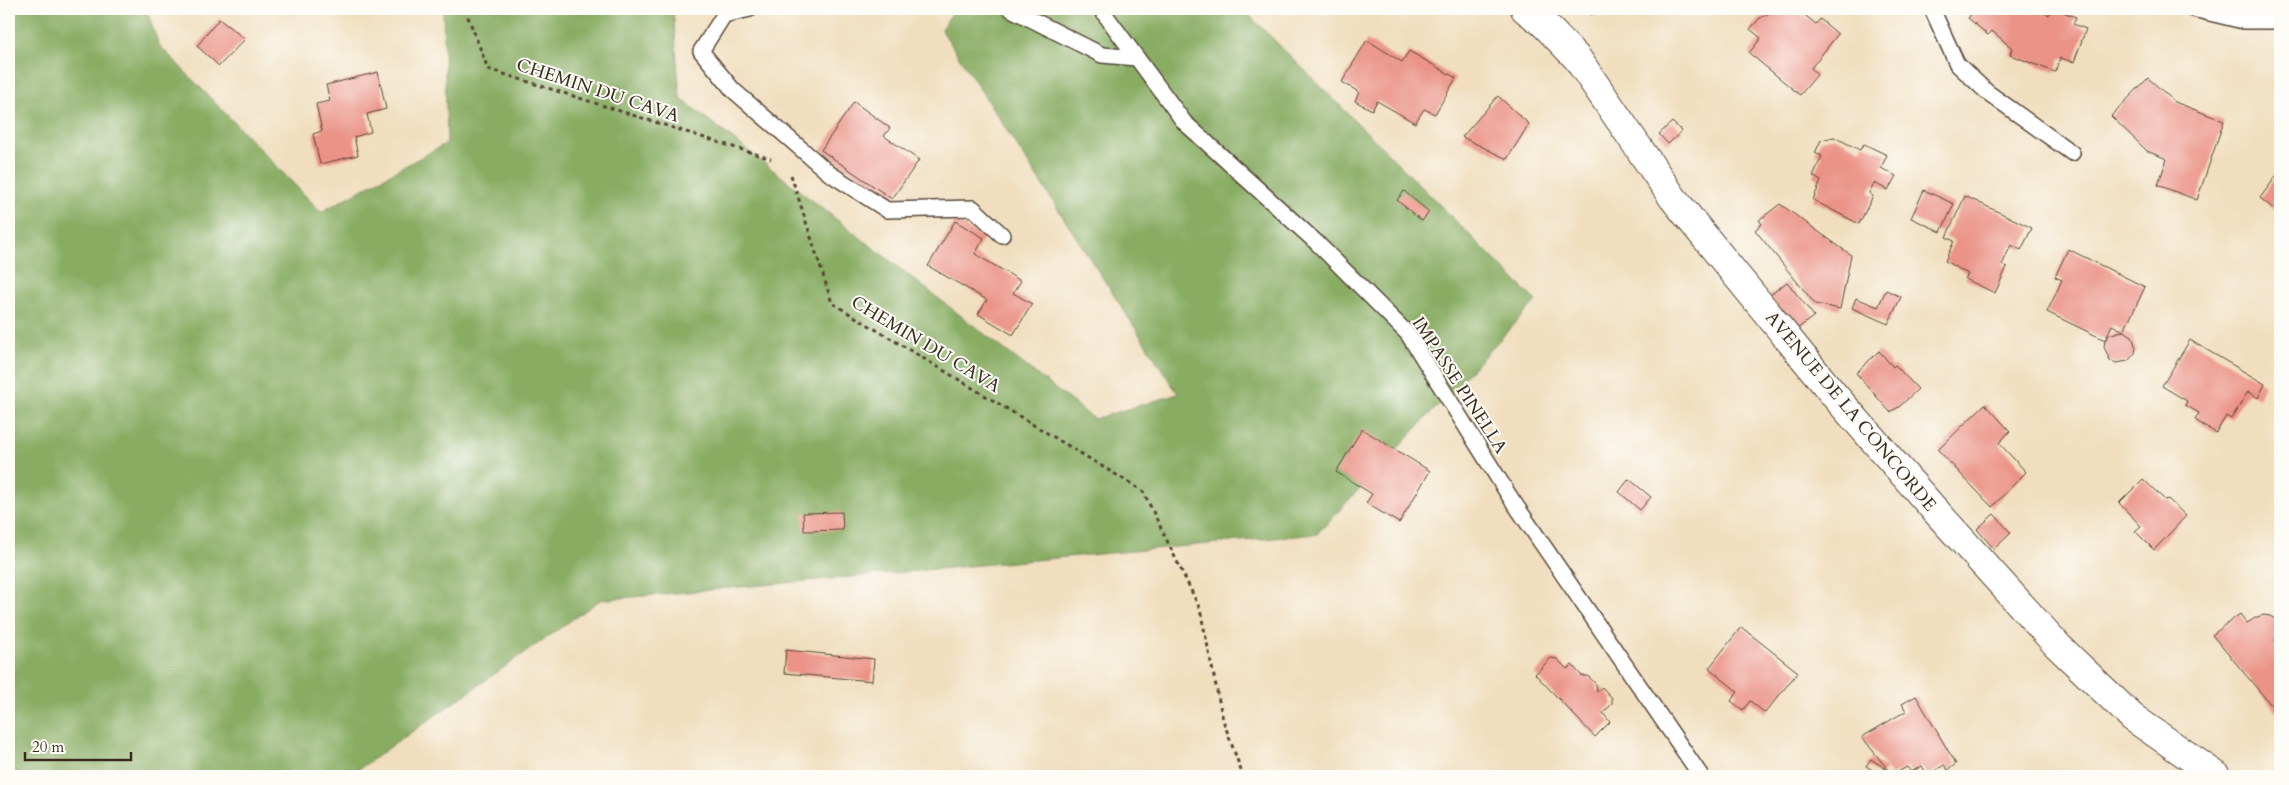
<svg xmlns="http://www.w3.org/2000/svg" width="2289" height="785" font-family="Cardo,serif">
	<style>
		.forest { fill: #87ac62; stroke: #616b40 }
		.building { fill: #eb9387 }
		.lines { fill: none; stroke-linecap: round; stroke-linejoin: round }
		.service-casing { stroke: #564536; stroke-width: 18 }
		.minor-casing { stroke: #564536; stroke-width: 30 }
		.path { stroke: #564536; stroke-width: 3; stroke-dasharray: 4 4; stroke-linecap: butt }
		.service { stroke: #fff; stroke-width: 15 }
		.minor { stroke: #fff; stroke-width: 28 }
		.labels { text-anchor: middle; stroke-width: 4; stroke-linejoin: round; paint-order: stroke }
		.street-label { font-size: 18px; fill: #3b2a1e; stroke: #fdfcf7 }
	</style>
	<rect width="100%" height="100%" fill="#fdfcf7"/>
	<filter id="ink" filterUnits="userSpaceOnUse"><feTurbulence type="fractalNoise" baseFrequency=".02" numOctaves="2"/><feDisplacementMap in="SourceGraphic" scale="10" xChannelSelector="R" yChannelSelector="G"/><feConvolveMatrix kernelMatrix="1 2 1 2 8 2 1 2 1" color-interpolation-filters="sRGB"/></filter>
	<filter id="wash" filterUnits="userSpaceOnUse"><feTurbulence type="fractalNoise" baseFrequency=".0096" numOctaves="4" result="noise"/><feDisplacementMap in="SourceGraphic" scale="20" xChannelSelector="R" yChannelSelector="G"/><feGaussianBlur stdDeviation="1.12" result="paint"/><feColorMatrix in="noise" values="0 0 0 0 0 0 0 0 0 0 0 0 0 0 0 0 0 1.4 0 .05"/><feComposite in="paint" operator="in"/></filter>
	<g filter="url(#wash)">
		<rect width="100%" height="100%" fill="#f0debe"/>
		<path class="forest" d="M9,9H146L159,45L321,212L447,143L443,11L450,9H673L680,98L1094,419L1178,394L941,29L955,9H1243L1536,301L1317,534L600,600L349,776H9Z"/>
		<g id="blocks">
			<g class="building">
				<path d="M1585,9H1598L1592,15Z"/>
				<path d="M1777,9H1797L1816,24L1820,19L1838,34L1811,68L1817,75L1800,95L1749,53L1761,38L1750,29L1760,18Z"/>
				<path d="M1976,9H2031L2049,15L2052,9H2055L2076,17L2073,24L2086,29L2074,62L2060,58L2055,72L2010,55L2012,48L1992,31L1988,35L1968,18Z"/>
				<path d="M219,19L245,39L219,66L197,46Z"/>
				<path d="M1367,40L1402,62L1409,51L1456,78L1435,114L1424,109L1415,123L1377,101L1372,110L1355,101L1359,92L1342,82Z"/>
				<path d="M378,72L386,109L367,114L371,132L354,137L358,155L320,164L313,134L322,131L316,104L330,101L326,85Z"/>
				<path d="M2148,78L2175,102L2224,121L2197,200L2158,185L2167,159L2147,151L2111,116Z"/>
				<path d="M1498,96L1529,124L1507,159L1462,137Z"/>
				<path d="M854,102L890,128L884,136L919,160L892,199L821,150Z"/>
				<path d="M1672,122L1682,131L1668,144L1659,134Z"/>
				<path d="M1834,137L1860,150L1864,144L1887,155L1881,168L1896,176L1888,190L1874,183L1869,193L1873,196L1859,224L1813,200L1821,181L1813,176L1822,156L1815,153L1821,140Z"/>
				<path d="M2280,171V214L2260,198Z"/>
				<path d="M1924,190L1954,204L1941,232L1911,218Z"/>
				<path d="M1404,191L1429,212L1422,221L1397,200Z"/>
				<path d="M1965,196L2032,228L2021,250L2011,245L2002,265L2007,267L1995,293L1965,279L1968,274L1945,261L1954,241L1946,237Z"/>
				<path d="M1780,204L1851,255L1840,309L1815,304L1755,230L1762,224L1759,220Z"/>
				<path d="M955,221L984,238L975,254L1021,281L1013,293L1032,304L1013,335L978,314L987,300L928,266Z"/>
				<path d="M2068,249L2145,287L2124,331L2112,325L2105,340L2109,335L2118,332L2124,331L2132,336L2136,348L2135,353L2128,361L2116,363L2110,360L2104,347L2105,340L2047,312L2062,280L2055,277Z"/>
				<path d="M1787,282L1814,316L1796,330L1769,296Z"/>
				<path d="M1886,290L1901,297L1888,324L1852,308L1856,298L1878,307Z"/>
				<path d="M2190,340L2265,384L2258,398L2248,392L2231,419L2226,416L2216,433L2195,420L2199,413L2185,405L2187,401L2162,386Z"/>
				<path d="M1879,351L1893,367L1895,365L1918,389L1899,407L1890,412L1856,373Z"/>
				<path d="M1985,404L2010,431L1999,443L2026,472L1992,507L1938,450Z"/>
				<path d="M1362,429L1430,471L1399,523L1366,503L1372,494L1336,472Z"/>
				<path d="M1629,479L1651,497L1640,510L1619,492Z"/>
				<path d="M2143,479L2165,500L2168,499L2186,516L2154,550L2135,531L2141,526L2119,503Z"/>
				<path d="M842,512L843,530L804,531L803,513Z"/>
				<path d="M1994,514L2011,533L1994,549L1977,529Z"/>
				<path d="M2240,614L2247,623L2257,617L2264,615L2270,616L2277,620L2279,626L2280,632L2275,640L2280,647V709L2277,712L2212,635Z"/>
				<path d="M1741,627L1798,672L1765,713L1750,701L1743,710L1731,701L1738,692L1709,668Z"/>
				<path d="M786,650L874,659L872,681L784,673Z"/>
				<path d="M1551,658L1557,659L1567,669L1572,665L1582,676H1588L1596,684L1597,692L1602,687L1612,698V704L1603,713L1610,722L1595,737L1535,674Z"/>
				<path d="M1916,696L1956,764L1948,770L1944,765L1928,776L1922,766L1911,772L1907,767L1892,775L1862,737L1906,711L1902,704Z"/>
				<path d="M1871,759L1886,769L1880,775L1866,766Z"/>
			</g>
		</g>
	</g>
	<g filter="url(#ink)">
		<use href="#blocks" fill-opacity="0" stroke="#564536" stroke-width="1"/>
		<g class="lines">
			<g class="service-casing">
				<g id="service">
					<path d="M750,9L724,15L701,51L733,90L829,173L887,210L973,208L1002,235"/>
					<path d="M1011,9L1102,55L1137,58"/>
					<path d="M1101,9L1184,122L1317,243L1408,334L1510,497L1701,776"/>
					<path d="M1932,9L1957,64L1987,92L2072,153"/>
					<path d="M2193,9L2243,21H2280"/>
				</g>
			</g>
			<g class="minor-casing">
				<path id="minor" d="M1525,9L1544,24L1577,58L1673,198L1835,396L1933,508L2058,646L2132,717L2217,776"/>
			</g>
			<g class="path">
				<path d="M465,9L488,69L771,159"/>
				<path d="M791,175L832,303L1143,491L1200,609L1223,720L1243,776"/>
			</g>
			<use href="#service" class="service"/>
			<use href="#minor" class="minor"/>
		</g>
	</g>
	<g class="labels">
		<g class="street-label">
			<text transform="translate(598 90) rotate(18)" y="6">CHEMIN DU CAVA</text>
			<text transform="translate(926 344) rotate(31)" y="6">CHEMIN DU CAVA</text>
			<text transform="translate(1460 385) rotate(57)" y="6">IMPASSE PINELLA</text>
			<text transform="translate(1851 411) rotate(50)" y="6">AVENUE DE LA CONCORDE</text>
		</g>
	</g>
	<rect width="2289" height="785" fill="none" stroke="#fdfcf7" stroke-width="30"/>
	<path d="M25 752v8h106v-8" fill="none" stroke="#3b2a1e" stroke-width="2.5"/>
	<text x="32" y="752" font-size="15" fill="#3b2a1e" stroke="#fdfcf7" stroke-width="4" paint-order="stroke">20 m</text>
</svg>
